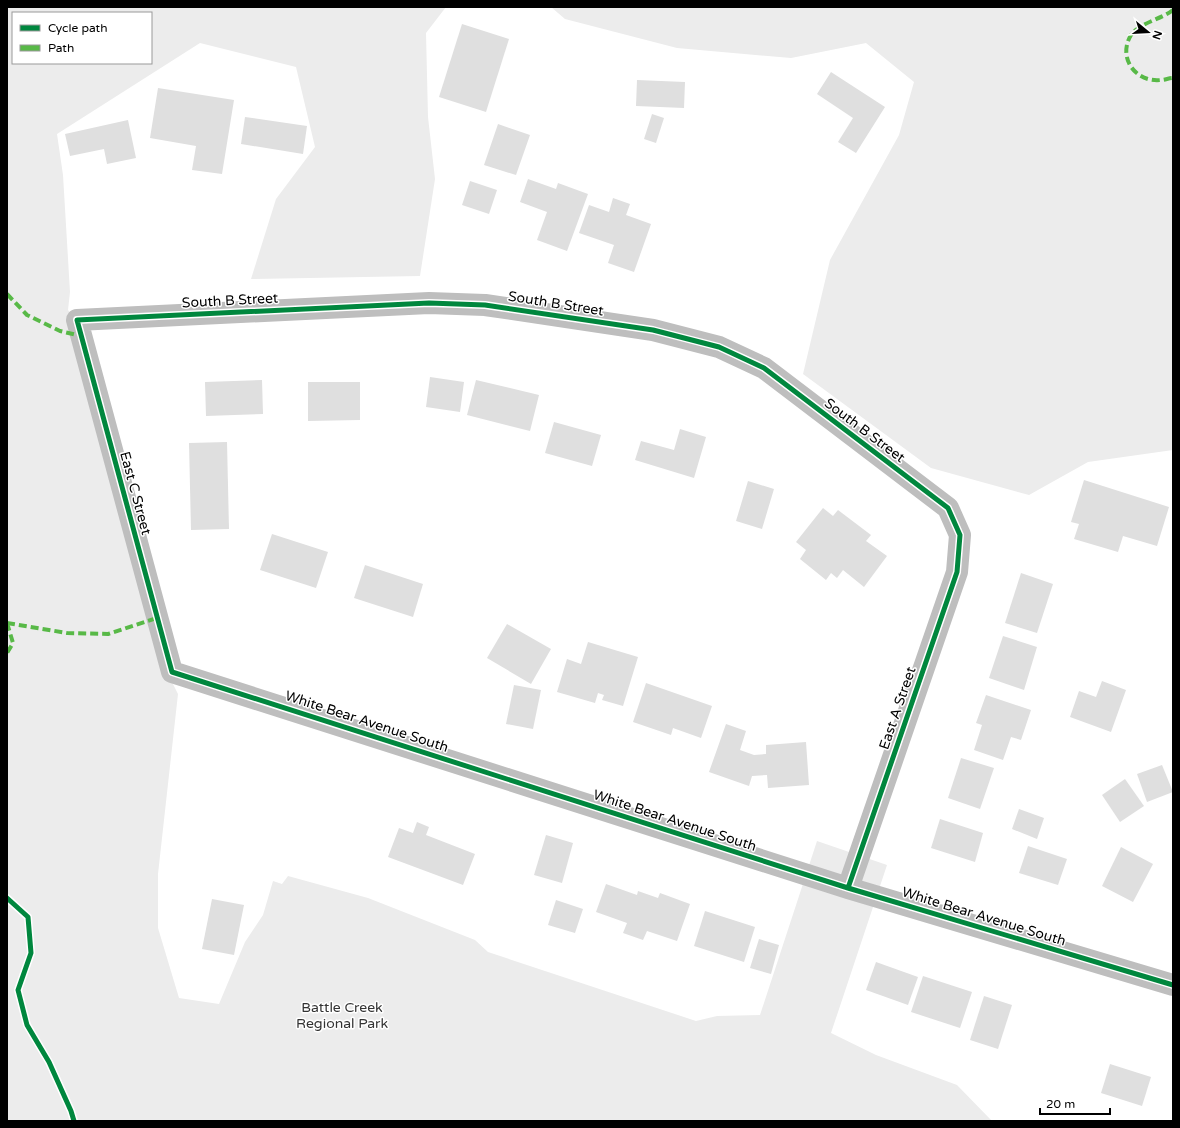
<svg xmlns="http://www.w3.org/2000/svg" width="1180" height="1128" font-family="'Varela Round',sans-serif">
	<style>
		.green { fill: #ececec; fill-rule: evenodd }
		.building { fill: #dfdfdf }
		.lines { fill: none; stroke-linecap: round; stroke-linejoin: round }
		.minor { stroke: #bebebe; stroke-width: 22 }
		.quiet { stroke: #58b947; stroke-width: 4; stroke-dasharray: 8 4; stroke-linecap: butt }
		.cycleway-casing { stroke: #fff; stroke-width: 8 }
		.cycleway { stroke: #00873e; stroke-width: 5 }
		.labels { text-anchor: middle; stroke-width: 3; stroke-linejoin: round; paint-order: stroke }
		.street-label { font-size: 14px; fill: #000; stroke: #fff }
		.park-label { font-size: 14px; fill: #333; stroke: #fff }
	</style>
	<rect width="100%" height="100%" fill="#fff"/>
	<g class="green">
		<path d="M7,7H446L426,33L428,117L435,179L420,276L251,279L276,199L315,147L296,67L200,43L57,134L63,175L70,292L68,310L78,322L172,682L178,694L158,874V928L179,998L219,1004L245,942L263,915L273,881L282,884L288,876L368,898L475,940L488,952L696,1021L717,1016L760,1015L817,841L887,865L831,1033L876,1055L957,1085L992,1121H7ZM13,13H151V63H13Z"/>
		<path d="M551,7H1173V450L1088,462L1029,495L931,468L803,374L830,260L899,135L914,82L866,43L791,58L677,48L565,19Z"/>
	</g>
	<g class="building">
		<path d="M462,24L509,39L486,112L439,97Z"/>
		<path d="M831,72L885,107L856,153L838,142L853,118L817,94Z"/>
		<path d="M637,80L685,82L684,108L636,106Z"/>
		<path d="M158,88L234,100L222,174L192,170L196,146L150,138Z"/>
		<path d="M652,114L664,118L656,143L644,139Z"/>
		<path d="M245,117L307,126L303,154L241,144Z"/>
		<path d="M128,120L136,158L107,164L104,149L70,156L65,134Z"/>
		<path d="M498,124L530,135L516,175L484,165Z"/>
		<path d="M528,179L556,189L558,183L588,194L567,251L537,240L547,212L520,202Z"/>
		<path d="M470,181L497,190L489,214L462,205Z"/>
		<path d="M613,198L630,204L626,215L651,224L634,272L608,263L614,245L579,233L589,205L609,212Z"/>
		<path d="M430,377L464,382L460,412L426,407Z"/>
		<path d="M262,380L263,414L206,416L205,382Z"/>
		<path d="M476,380L539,395L530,431L467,415Z"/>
		<path d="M308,382H360V420L308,421Z"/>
		<path d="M554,422L601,435L592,466L545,453Z"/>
		<path d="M680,429L706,437L694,478L635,460L641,441L674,450Z"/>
		<path d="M227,442L229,529L191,530L189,443Z"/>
		<path d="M1084,480L1169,507L1157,546L1123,536L1118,552L1074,539L1079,524L1071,522Z"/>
		<path d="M748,481L774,489L762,529L736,521Z"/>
		<path d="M823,508L833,516L838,510L871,535L866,541L887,556L864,587L843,570L837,578L831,573L826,580L800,559L806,550L796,542Z"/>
		<path d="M272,534L328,552L316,588L260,570Z"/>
		<path d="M365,565L423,584L413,617L354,598Z"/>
		<path d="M1021,573L1053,584L1037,633L1005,623Z"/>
		<path d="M507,624L551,649L531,684L487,658Z"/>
		<path d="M1003,636L1037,647L1024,690L989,678Z"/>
		<path d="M588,642L638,657L623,706L602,700L604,695L598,693L595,703L557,692L567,659L581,664Z"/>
		<path d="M1102,681L1126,690L1111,732L1070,717L1079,691L1096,697Z"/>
		<path d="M646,683L712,706L701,738L673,728L671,735L633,722Z"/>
		<path d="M514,685L541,690L533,729L506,724Z"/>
		<path d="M986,695L1031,710L1021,740L1011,737L1003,760L974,750L982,725L976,723Z"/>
		<path d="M726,724L746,731L740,750L754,755L766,754V745L806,742L809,785L768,788L767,775L752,776L749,786L709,772Z"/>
		<path d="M961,758L994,768L980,809L948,798Z"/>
		<path d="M1162,765L1173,792L1147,802L1137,774Z"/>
		<path d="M1125,779L1144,806L1120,822L1102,795Z"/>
		<path d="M1019,809L1044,818L1037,839L1012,829Z"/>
		<path d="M940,819L983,833L975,862L931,848Z"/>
		<path d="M417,822L429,827L426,835L475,854L463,885L388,857L399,828L413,833Z"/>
		<path d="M546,835L573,843L562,883L534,875Z"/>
		<path d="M1028,846L1067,859L1058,885L1019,873Z"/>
		<path d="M1121,847L1153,864L1133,902L1102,886Z"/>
		<path d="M606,884L637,895L638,891L658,898L660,893L690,904L677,941L647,931L643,940L623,933L627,923L596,912Z"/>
		<path d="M212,899L244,905L234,955L202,949Z"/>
		<path d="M556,900L583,909L575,933L548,925Z"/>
		<path d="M705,911L755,927L744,962L694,946Z"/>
		<path d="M759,939L779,945L771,974L750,968Z"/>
		<path d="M876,962L918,977L908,1005L866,990Z"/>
		<path d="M923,976L972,992L960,1028L911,1012Z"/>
		<path d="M984,996L1012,1005L998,1049L970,1040Z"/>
		<path d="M1110,1064L1151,1077L1142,1106L1101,1093Z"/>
	</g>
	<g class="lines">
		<path class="minor" d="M848,888L957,572L960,535L948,508L764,368L719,347L653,330L485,305L429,303L77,320L172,672L848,888L1173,985"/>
		<g class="quiet">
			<path d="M1173,10C1162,19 1139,23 1131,35C1117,58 1136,83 1161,80C1165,80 1169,78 1173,78"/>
			<path d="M7,294L27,315L60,331L81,336"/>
			<path d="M7,623L67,633L108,634L157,618"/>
			<path d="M7,623L13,643L7,653"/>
		</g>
		<g class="cycleway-casing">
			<g id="cycleway">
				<path d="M848,888L957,572L960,535L948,508L764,368L719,347L653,330L485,305L429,303L77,320L172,672L848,888L1173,985"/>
				<path d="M7,898L28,917L31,953L18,990L27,1025L49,1062L71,1111L74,1121"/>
			</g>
		</g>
		<use href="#cycleway" class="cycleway"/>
	</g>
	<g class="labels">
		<g class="street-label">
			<text transform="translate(230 300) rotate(-3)" y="5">South B Street</text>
			<text transform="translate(556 303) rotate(9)" y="5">South B Street</text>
			<text transform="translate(865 430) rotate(37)" y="5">South B Street</text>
			<text transform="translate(136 493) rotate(75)" y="5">East C Street</text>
			<text transform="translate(897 708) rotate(-71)" y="5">East A Street</text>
			<text transform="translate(367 721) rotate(18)" y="5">White Bear Avenue South</text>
			<text transform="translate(675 820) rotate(18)" y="5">White Bear Avenue South</text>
			<text transform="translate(984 916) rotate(17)" y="5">White Bear Avenue South</text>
		</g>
		<g class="park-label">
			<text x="342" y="1012">Battle Creek<tspan x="342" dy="16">Regional Park</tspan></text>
		</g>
	</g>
	<rect width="1180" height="1128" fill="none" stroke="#000000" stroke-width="16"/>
	<rect x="12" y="12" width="140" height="52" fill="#ffffff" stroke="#999999"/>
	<rect x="20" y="25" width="20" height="6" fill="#00873e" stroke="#999999"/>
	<text x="48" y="32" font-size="12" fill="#000000">Cycle path</text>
	<rect x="20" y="45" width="20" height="6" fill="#58b947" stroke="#999999"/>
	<text x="48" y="52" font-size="12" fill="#000000">Path</text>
	<g transform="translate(1148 32) rotate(108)" stroke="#ffffff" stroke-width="3" paint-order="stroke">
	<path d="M0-3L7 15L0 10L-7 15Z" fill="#000000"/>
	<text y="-6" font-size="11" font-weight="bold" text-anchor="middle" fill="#000000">N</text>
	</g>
	<path d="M1040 1108v6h70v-6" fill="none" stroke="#000000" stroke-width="2"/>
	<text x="1046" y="1108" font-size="12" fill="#000000" stroke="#ffffff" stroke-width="3" paint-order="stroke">20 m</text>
</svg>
